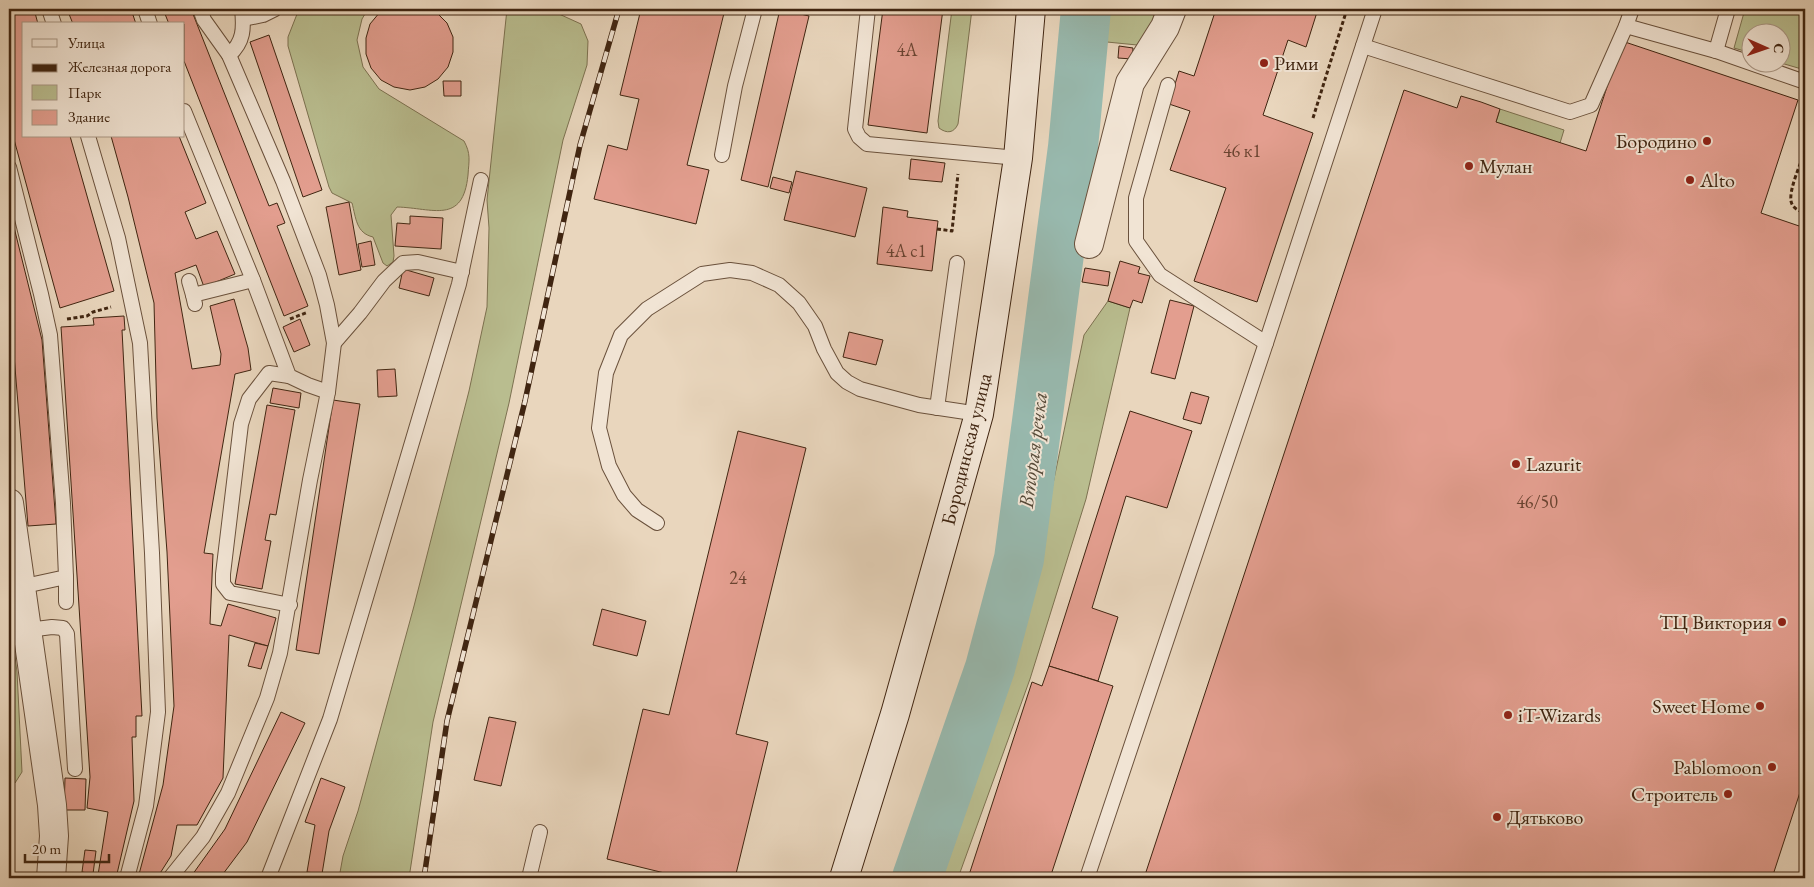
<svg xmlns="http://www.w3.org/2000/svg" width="1814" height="887" font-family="'EB Garamond',serif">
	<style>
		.green { fill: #b9bd8f; stroke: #7c7150 }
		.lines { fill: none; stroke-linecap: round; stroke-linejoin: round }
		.river { stroke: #98b9ae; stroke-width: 50 }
		.building { fill: #e39e8f; stroke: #402511 }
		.service-casing { stroke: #6a513c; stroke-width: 16 }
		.minor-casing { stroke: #6a513c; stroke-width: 30 }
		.secondary-casing { stroke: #402511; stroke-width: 30 }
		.path { stroke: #402511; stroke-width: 3; stroke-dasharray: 4 2.5; stroke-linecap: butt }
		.service { stroke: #f1e4d4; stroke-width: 14 }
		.minor { stroke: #f1e4d4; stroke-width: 28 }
		.secondary { stroke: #f1e4d4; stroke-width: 28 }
		.rail-casing { stroke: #402511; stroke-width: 5.5 }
		.rail { stroke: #f1e4d4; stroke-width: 4; stroke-dasharray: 11; stroke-linecap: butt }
		.poi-dot { fill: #8f2418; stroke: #f1e4d4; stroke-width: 2 }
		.labels { text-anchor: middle; stroke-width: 4; stroke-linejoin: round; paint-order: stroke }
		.number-label { font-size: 18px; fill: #694330 }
		.poi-label { font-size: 20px; fill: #402511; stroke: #f1e4d4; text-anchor: start }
		.street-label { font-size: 20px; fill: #402511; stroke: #f1e4d4 }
		.water-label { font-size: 21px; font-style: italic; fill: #564a38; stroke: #f1e4d4 }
	</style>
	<rect width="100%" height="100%" fill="#e9d6bd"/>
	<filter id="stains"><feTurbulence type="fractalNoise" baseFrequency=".004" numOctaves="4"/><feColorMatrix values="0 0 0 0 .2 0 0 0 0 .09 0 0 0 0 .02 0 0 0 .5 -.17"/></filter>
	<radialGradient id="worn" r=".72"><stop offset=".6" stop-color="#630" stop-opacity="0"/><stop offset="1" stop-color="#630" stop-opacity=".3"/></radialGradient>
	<g class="green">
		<path d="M299,9H368L362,19L357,40L363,67L379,89L464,141C471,154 469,160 468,175C463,225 433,208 397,207L391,215L394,256L393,262L387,266L383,263L373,237C356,233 356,218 352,203L332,193L329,187L288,46V37Z"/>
		<path d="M507,9H548L581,24L588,41L587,65L563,140L509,403L433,722L409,878H339L343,856L358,811L414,606L469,391L487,307L489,228L487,200Z"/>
		<path d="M952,9H972L958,124C954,133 947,134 939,128L938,121Z"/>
		<path d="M1068,9H1162L1148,34L1137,45L1097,41L1067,21Z"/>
		<path d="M1745,9H1805V70L1781,63L1782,32H1752L1751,53L1734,48Z"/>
		<path d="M1500,109L1564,130L1560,143L1496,122Z"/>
		<path d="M1108,301L1130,308L1086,499L1030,679L958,878H934L1007,668L1039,551L1084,335Z"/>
		<path d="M9,609L17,672L22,772L15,783L9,788Z"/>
	</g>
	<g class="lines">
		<path class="river" d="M917,878L990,668L1019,559L1073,147L1086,9"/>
	</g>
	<g class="building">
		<path d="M9,9H34L38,24H24V136H70L114,291L60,308L9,121V27L11,26Z"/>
		<path d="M67,9H131L136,24H73Z"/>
		<path d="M163,9H191L269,206L277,203L285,223L277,226L308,306L284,316L184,61V24H169Z"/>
		<path d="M385,9H433L447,23L453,37V52L448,67L438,79L425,87L410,90L394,87L381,80L371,68L366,54V38L370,24L380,12Z"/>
		<path d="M641,9H725L687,165L709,170L696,224L594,199L608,145L627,150L639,99L620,95Z"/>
		<path d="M780,9L809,16L768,187L741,180Z"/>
		<path d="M883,9H943L927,133L868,125Z"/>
		<path d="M1216,9H1318L1306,47L1288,40L1263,115L1313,133L1257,302L1194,281L1226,188L1170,170L1190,111L1169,104L1179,71L1194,76Z"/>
		<path d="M269,35L322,190L303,197L250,42Z"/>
		<path d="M1622,41L1798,100L1761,213L1805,228V777L1772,878H1144L1404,90L1457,108L1461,96L1481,102L1500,109L1496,122L1586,151Z"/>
		<path d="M1119,46L1133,48L1132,59L1118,58Z"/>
		<path d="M443,81H461V96H444Z"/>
		<path d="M111,136H179L206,203L185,212L196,239L217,231L235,274L204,287L196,265L175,273L192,369L220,365L221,354L210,306L234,299L248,348L251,370L235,374L204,553L213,554L210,624L221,626L228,604L276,618L268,646L229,635L223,778L197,825H177L171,856L157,878H138L163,785L174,706L167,552L157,418L154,303L128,197Z"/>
		<path d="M911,159L945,163L942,182L909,179Z"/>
		<path d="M796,171L867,188L855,237L784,220Z"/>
		<path d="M773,177L792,182L789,193L770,188Z"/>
		<path d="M349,202L361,270L339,275L326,207Z"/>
		<path d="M9,207L42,340L56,524L28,526L13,343L9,327Z"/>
		<path d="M883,207L908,211L907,217L938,221L932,271L877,264Z"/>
		<path d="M410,216L443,218L441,249L395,246L397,223L410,224Z"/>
		<path d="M371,241L375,265L362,267L358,244Z"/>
		<path d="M1120,261L1140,267L1138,273L1150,276L1142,303L1133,300L1130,308L1108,301Z"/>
		<path d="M1085,268L1110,272L1108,286L1082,282Z"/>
		<path d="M403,269L434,278L429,296L399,288Z"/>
		<path d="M1170,300L1194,306L1175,379L1151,373Z"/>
		<path d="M124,316L125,330H122L142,716H136V737H132L134,801L116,878H113L98,875L108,812L87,808L90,777L61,327L94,325L93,318Z"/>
		<path d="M300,319L310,345L294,352L283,327Z"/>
		<path d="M849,332L883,340L876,365L843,357Z"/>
		<path d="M395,369L397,396L378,397L377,370Z"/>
		<path d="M273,388L301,393L299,408L270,403Z"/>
		<path d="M1191,392L1209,397L1201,424L1183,419Z"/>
		<path d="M333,400L360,404L319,654L296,650Z"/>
		<path d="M267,405L295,410L276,515L270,514L265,540L271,541L262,589L235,584Z"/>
		<path d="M1130,411L1192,431L1167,508L1126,496L1092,608L1118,617L1098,681L1049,666Z"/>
		<path d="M738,431L806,448L736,734L768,742L735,878H685L607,859L643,709L669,715Z"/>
		<path d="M602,609L646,621L637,656L593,645Z"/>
		<path d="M255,643L268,646L261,669L248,666Z"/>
		<path d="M1049,666L1113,686L1050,878H968L1032,682L1042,686Z"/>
		<path d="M281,712L305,723L247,842L220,878H190L225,829Z"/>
		<path d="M489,717L516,722L501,786L474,780Z"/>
		<path d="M65,778L86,779L85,810H64Z"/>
		<path d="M321,778L345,787L329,831L322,874L307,872L315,825L305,822Z"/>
		<path d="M85,850L96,851L93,874L82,872Z"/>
	</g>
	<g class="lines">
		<g class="service-casing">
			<g id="service">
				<path d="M49,9L54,24"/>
				<path d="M145,9L150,24"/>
				<path d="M200,9L204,20L229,55L283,181L319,275L327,305L334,343L328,392"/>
				<path d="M868,9L855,129L859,137L867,144L1018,158"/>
				<path d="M243,19L263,15L275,9"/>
				<path d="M1626,26L1716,51L1805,82"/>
				<path d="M1363,46L1570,112L1591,105L1626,26L1632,9"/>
				<path d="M1716,51L1728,9"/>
				<path d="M229,55C244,42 244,28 242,9"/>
				<path d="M1168,85L1136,198V241L1160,275L1266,343"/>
				<path d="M88,136L118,238L140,343L152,553L158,712L146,806L127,878"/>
				<path d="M722,155L735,86L755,9"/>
				<path d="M9,167L41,294L50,335L63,503L66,577L20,587"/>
				<path d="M189,281L193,295"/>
				<path d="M195,304L193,295L253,280"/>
				<path d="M334,343L360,313L384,281L403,263L418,262L462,272"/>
				<path d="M289,376L269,373L249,399L241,424L223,574V584L230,593L290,605"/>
				<path d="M937,408L957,263"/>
				<path d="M657,523L637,510L624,495L609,466L599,428L606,373L621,335L647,309L702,274L730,270L752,273L779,285L799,303L815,326L824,349L837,373L847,382L860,389L919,405L979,414"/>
				<path d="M66,577V602"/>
				<path d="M28,630L52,627L63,628L67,634L75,769"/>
				<path d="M170,878L203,837L228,793L267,698L280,653L310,480L328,392L308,385L289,376L253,280L184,111"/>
				<path d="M268,878L330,719L459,284L481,180"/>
				<path d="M529,878L540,832"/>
				<path d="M1087,878L1266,343L1375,9"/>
			</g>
		</g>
		<g class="minor-casing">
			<g id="minor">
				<path d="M1089,244L1130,83L1165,27L1172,9"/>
				<path d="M9,503L52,805L54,836L51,878"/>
			</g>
		</g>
		<g class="secondary-casing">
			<path id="secondary" d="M844,878L895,714L979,414L1018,158L1031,9"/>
		</g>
		<g class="path">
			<path d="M1313,118L1347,9"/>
			<path d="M1805,151C1801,163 1789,189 1791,201C1792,208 1799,211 1805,213"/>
			<path d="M937,229L952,231L958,174"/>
			<path d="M67,319L87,316L93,312L111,307"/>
			<path d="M290,319L308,312"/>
		</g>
		<use href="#service" class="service"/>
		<use href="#minor" class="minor"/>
		<use href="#secondary" class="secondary"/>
		<g class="rail-casing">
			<path id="rail" d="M424,878L447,721L525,401L580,145L619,9"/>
		</g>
		<use href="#rail" class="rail"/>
	</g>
	<g class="poi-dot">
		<circle cx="1264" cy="63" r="5"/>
		<circle cx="1707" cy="141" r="5"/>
		<circle cx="1469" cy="166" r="5"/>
		<circle cx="1690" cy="180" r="5"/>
		<circle cx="1516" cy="464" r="5"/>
		<circle cx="1782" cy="622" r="5"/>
		<circle cx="1760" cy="706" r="5"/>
		<circle cx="1508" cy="715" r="5"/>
		<circle cx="1772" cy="767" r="5"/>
		<circle cx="1728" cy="794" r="5"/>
		<circle cx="1497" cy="817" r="5"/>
	</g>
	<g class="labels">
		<g class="number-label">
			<text x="907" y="56">4А</text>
			<text x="1242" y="157">46 к1</text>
			<text x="906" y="257">4А с1</text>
			<text x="1537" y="508">46/50</text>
			<text x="738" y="584">24</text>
		</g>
		<g class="poi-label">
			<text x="1274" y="70">Рими</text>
			<text x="1697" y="148" text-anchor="end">Бородино</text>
			<text x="1479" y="173">Мулан</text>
			<text x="1700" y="187">Alto</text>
			<text x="1526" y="471">Lazurit</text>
			<text x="1772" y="629" text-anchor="end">ТЦ Виктория</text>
			<text x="1750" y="713" text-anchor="end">Sweet Home</text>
			<text x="1518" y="722">iT-Wizards</text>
			<text x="1762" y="774" text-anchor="end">Pablomoon</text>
			<text x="1718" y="801" text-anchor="end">Строитель</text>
			<text x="1507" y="824">Дятьково</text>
		</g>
		<g class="street-label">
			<text transform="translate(966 449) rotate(-76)" y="7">Бородинская улица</text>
		</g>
		<g class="water-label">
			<text transform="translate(1033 450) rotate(-83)" y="7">Вторая речка</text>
		</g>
	</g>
	<rect width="1814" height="887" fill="none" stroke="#e9d6bd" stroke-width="30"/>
	<rect x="10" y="10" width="1794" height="867" fill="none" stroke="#402511" stroke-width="2.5"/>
	<rect x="15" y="15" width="1784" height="857" fill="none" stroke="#402511"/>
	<rect x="22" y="22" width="162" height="115" fill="#f1e4d4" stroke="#aa9886"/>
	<rect x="32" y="39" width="25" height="8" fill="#f1e4d4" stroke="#aa9886"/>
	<text x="68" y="48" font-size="15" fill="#402511">Улица</text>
	<rect x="32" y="64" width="25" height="8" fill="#402511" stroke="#aa9886"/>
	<text x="68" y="72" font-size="15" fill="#402511">Железная дорога</text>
	<rect x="32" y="85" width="25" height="15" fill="#b9bd8f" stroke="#aa9886"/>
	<text x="68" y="98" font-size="15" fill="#402511">Парк</text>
	<rect x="32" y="110" width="25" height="15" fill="#e39e8f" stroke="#aa9886"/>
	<text x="68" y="122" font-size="15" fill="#402511">Здание</text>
	<g transform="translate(1766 48) rotate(92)"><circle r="24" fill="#f1e4d4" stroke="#aa9886"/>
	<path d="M0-4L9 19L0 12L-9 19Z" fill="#8f2418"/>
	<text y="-8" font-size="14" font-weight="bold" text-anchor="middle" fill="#402511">С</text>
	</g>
	<path d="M25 854v8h84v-8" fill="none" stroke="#402511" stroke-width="2.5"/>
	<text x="32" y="854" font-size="15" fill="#402511" stroke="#f1e4d4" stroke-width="4" paint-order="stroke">20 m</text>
	<rect width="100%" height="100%" filter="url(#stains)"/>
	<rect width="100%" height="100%" fill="url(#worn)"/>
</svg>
